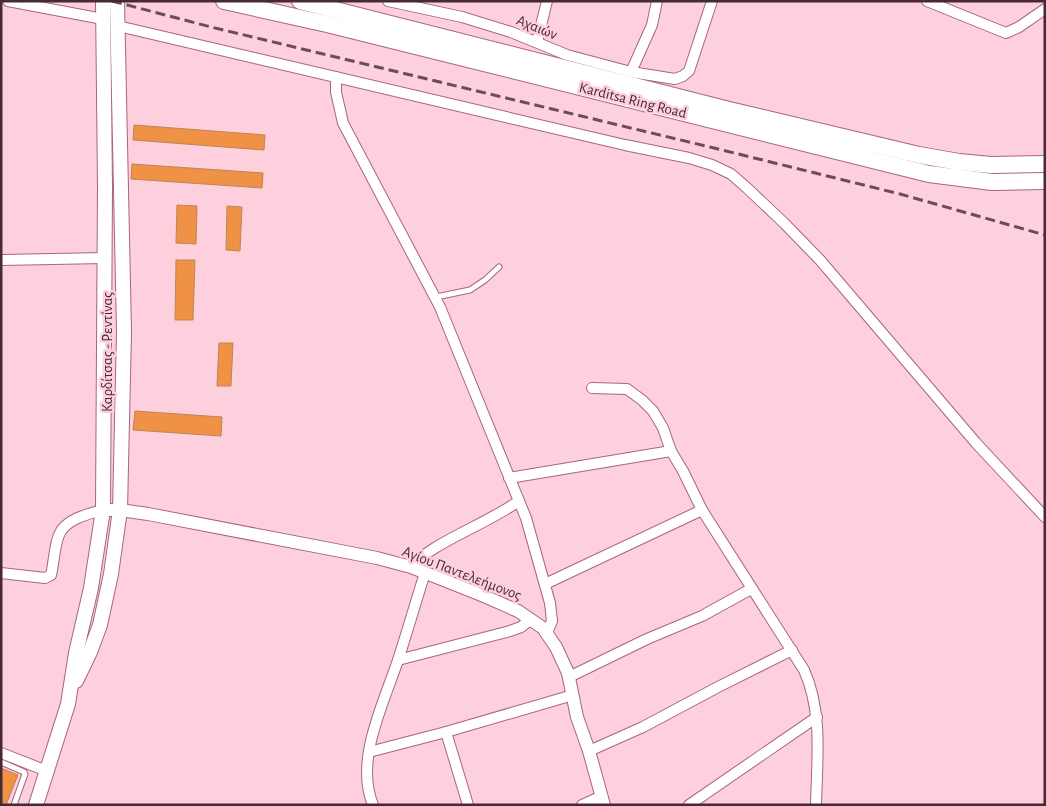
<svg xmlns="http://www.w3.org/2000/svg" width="1046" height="806" font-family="'Alegreya Sans',sans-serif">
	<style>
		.building { fill: #ef9246; stroke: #be8458 }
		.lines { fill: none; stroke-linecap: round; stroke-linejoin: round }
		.service-casing { stroke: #a9647d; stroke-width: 7 }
		.minor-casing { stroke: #a9647d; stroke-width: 12 }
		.tertiary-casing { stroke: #a9647d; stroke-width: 14 }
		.secondary-casing { stroke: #a9647d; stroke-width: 16 }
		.primary-casing { stroke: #a9647d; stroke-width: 18 }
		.service { stroke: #fff; stroke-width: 5 }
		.minor { stroke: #fff; stroke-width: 10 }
		.tertiary { stroke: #fff; stroke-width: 12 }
		.secondary { stroke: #fff; stroke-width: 14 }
		.primary { stroke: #fff; stroke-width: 16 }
		.rail { stroke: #6c4c57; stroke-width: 3; stroke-dasharray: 10 5; stroke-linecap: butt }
		.labels { text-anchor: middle; stroke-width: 5; stroke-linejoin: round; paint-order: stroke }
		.street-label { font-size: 15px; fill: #462933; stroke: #fed0de }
	</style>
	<rect width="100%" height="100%" fill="#fed0de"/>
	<g class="building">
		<path d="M134,125L265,135L264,150L133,140Z"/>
		<path d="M132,164L263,173L262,188L131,179Z"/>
		<path d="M177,205L197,206L196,244L176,243Z"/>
		<path d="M227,206L242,207L240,251L226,250Z"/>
		<path d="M176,260H195L193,320H175Z"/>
		<path d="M219,343H233L231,386H217Z"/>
		<path d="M135,411L222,417L221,436L133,430Z"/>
		<path d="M1,768L18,775L6,805H1Z"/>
	</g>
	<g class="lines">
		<g class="service-casing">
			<g id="service">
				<path d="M436,297L470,290L485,280L499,267"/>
				<path d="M1,762L24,772L25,774L14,805"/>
			</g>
		</g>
		<g class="minor-casing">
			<g id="minor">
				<path d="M8,1L103,19"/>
				<path d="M388,1L462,17L511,32L567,55L631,72L675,79L683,76L689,71L712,1"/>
				<path d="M927,1L1006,33L1019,27L1045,9"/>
				<path d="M118,26L625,145L689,158L712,165L731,174L747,188L784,223L820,260L976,443L1045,517"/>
				<path d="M537,42L547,1"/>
				<path d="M631,72L652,25L657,1"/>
				<path d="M336,77V92L343,123L440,307L519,501L526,518L550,603L552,621L547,633"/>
				<path d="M1,260L104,258"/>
				<path d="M592,388L627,389L642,400L653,411L663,428L671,451L683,471L702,510L804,670C823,712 817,760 816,805"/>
				<path d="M509,478L671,451"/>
				<path d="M411,567C424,553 441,544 458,535C479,524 500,514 519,501"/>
				<path d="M1,573L45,578L51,575C54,563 54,547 59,535C65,519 88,514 103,510"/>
				<path d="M545,584L702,510"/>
				<path d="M398,660L510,631L521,627L531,619"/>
				<path d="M569,677L647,639L702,616L751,589"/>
				<path d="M446,732L468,805"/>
				<path d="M589,751L643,727L718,687L792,650"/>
				<path d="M369,752L446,732L573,695"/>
				<path d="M1,753L47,771"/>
				<path d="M373,805C354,759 385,701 399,657C408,629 416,601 425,573"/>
				<path d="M582,805L602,796"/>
				<path d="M689,805L817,717"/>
			</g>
		</g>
		<g class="tertiary-casing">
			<path id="tertiary" d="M103,510H120L148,514L377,558L411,567L484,596L518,611L543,628L556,647L568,673L577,717L589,751L604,805"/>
		</g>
		<g class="secondary-casing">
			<g id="secondary">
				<path d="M76,681L90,652L100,625L111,574L120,510L124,332L117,1"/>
				<path d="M36,805L68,704L76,653L91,588L103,510L105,187L103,1"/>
			</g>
		</g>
		<g class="primary-casing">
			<g id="primary">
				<path d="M224,1L327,24L929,174L992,182L1045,181"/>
				<path d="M300,1L729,110L919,155L959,162L991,165L1045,164"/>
			</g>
		</g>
		<use href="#service" class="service"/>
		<use href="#minor" class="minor"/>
		<use href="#tertiary" class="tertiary"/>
		<use href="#secondary" class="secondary"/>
		<use href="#primary" class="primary"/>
		<path class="rail" d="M112,1L211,27L714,148L900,194L1045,235"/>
	</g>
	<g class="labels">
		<g class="street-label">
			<text transform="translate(537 27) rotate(22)" y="5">Αχαιών</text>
			<text transform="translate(633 100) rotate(14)" y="5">Karditsa Ring Road</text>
			<text transform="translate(107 352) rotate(-90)" y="5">Καρδίτσας - Ρεντίνας</text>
			<text transform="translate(462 573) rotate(21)" y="5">Αγίου Παντελεήμονος</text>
		</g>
	</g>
	<rect width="1046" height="806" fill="none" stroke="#462933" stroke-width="5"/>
</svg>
